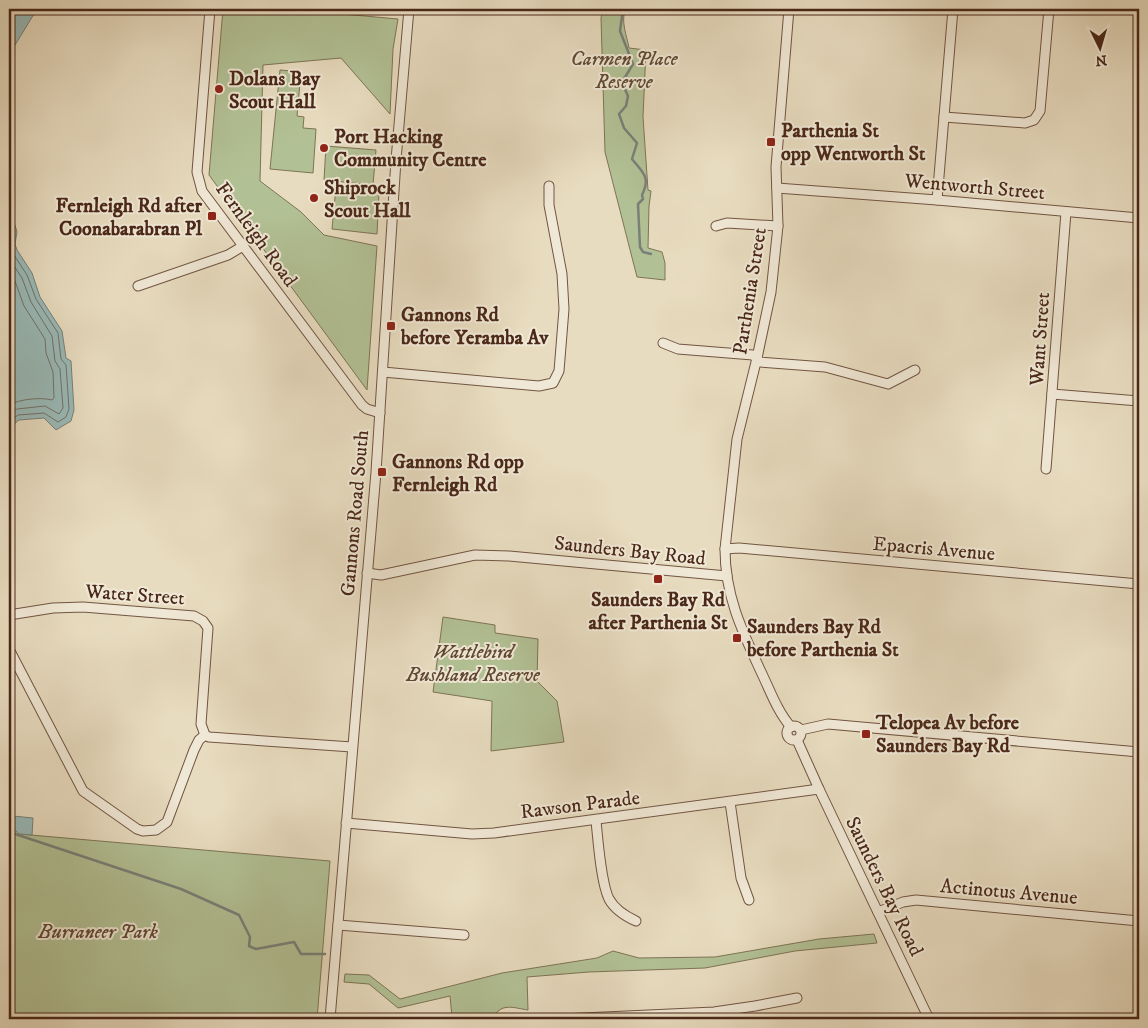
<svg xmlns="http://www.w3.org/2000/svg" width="1148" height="1028" font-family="'IM FELL DW Pica',serif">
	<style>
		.green { fill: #b2c195; stroke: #7e7456 }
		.water { fill: #99bab9; stroke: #798079 }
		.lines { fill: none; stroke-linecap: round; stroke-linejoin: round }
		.shore { stroke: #727168; stroke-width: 1 }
		.stream { stroke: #798079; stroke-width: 2.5 }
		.minor-casing { stroke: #725542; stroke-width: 11 }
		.minor { stroke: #f0e8d6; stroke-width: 9 }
		.poi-dot { fill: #8f2418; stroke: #f0e8d6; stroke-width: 2 }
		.labels { text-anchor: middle; stroke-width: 4; stroke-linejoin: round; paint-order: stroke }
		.park-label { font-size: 20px; font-style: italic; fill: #5f4731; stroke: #f0e8d6 }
		.poi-label { font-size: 20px; font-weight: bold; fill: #4a2818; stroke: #f0e8d6; text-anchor: start }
		.street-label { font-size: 20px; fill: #4a2818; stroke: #f0e8d6 }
	</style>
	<rect width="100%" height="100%" fill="#e8dcc0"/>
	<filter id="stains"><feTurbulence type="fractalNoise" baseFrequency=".004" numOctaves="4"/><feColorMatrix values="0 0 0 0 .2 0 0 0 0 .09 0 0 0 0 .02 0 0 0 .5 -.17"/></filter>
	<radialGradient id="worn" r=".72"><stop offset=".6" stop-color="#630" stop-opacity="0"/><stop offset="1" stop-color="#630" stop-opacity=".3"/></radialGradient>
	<g class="green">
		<path d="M223,9H287L398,19L393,49L390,114L341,58L263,65L260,181L301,212L324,235L377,246L367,390L209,175Z"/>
		<path d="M603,9H626C620,20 627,36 629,48L646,50L643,117L648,190L651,191L649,206L648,248L662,252L665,263V280L637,277L605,152L601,18Z"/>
		<path d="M280,70L301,72L297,116L304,117L303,128L316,129L313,173L270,169Z"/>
		<path d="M326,146L376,150L373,185L324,180Z"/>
		<path d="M336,187L379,192L377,234L332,229Z"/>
		<path d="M443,617L495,625V633L538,639L537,681L557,701L564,742L491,751L492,701L433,692Z"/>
		<path d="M11,826L19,834L330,861L317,1019H9V828Z"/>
		<path d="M874,934L877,943L795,951L705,968L589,972L527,977L528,1010C514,1008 501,1002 493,1018L452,1017L450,996L398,1008L369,984L344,982L345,974L369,975L400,999L502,973L597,958L613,951L639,958L715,957L819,939Z"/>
	</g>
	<g class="water">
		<path d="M9,9H37L9,55Z"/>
		<path d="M15,225L17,232L15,244L17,250L32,273L40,297L62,331L66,358L71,361L74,410L71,421L56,430L44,418L19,420L9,428V227Z"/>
		<path d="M9,783V789L14,790L13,816L33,818L32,835L19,834L11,826L9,828Z"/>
	</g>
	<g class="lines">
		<g class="shore">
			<path d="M9,231L12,233L10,244L12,252L27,275L36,299L58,333L61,359L66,365L69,409L66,417L58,422L44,413L18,415L9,422"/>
			<path d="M9,258L22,278L31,302L52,336L55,361L60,369L63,408L59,414L45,406L17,409L9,414"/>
			<path d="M9,272L15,281L24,306L45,339L46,353L53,372L54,398L52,400C40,397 20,399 9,405"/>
		</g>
		<g class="stream">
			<path d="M623,9L620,31L633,64L624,79L623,85L628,96L626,106L619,114L624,128L637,143L632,159C643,173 651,177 642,195L643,199L638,204L640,247L643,252L651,254"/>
			<path d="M9,832L181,889L239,915L250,937L249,946L256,949L294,942L301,954H325"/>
		</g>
		<g class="minor-casing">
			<g id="minor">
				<path d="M210,9L197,172L202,191L362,405L367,409L380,413"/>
				<path d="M789,9L776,167L778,226L774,264L771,292L757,358L737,439L725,549C725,597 743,633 763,676C771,693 778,712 791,727"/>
				<path d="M944,117L1025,123L1034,120L1040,111L1049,9"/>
				<path d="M777,188L937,200L1139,218"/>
				<path d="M937,200L953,9"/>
				<path d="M716,226L727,223L778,226"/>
				<path d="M138,286L228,255L243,246"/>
				<path d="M663,343L678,349L753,355L760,362L825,367L888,384L915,370"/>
				<path d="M383,372L539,386L553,383L559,371L564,309L562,274L549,205V186"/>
				<path d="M1052,394L1139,401"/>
				<path d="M1046,469L1066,212"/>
				<path d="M725,549L739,548L1139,584"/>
				<path d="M367,573L381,575L475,555L509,556L727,576"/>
				<path d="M9,615L53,608L83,607L194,616L203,621L208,628L201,724L205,735L209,737L352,747"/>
				<path d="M9,649L83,791L137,829L143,831L156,830L167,822L194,750L199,740L205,735"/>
				<circle cx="794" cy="733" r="7"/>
				<path d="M801,730L828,724L1139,752"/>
				<path d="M797,740L819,789L929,1019"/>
				<path d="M730,802L741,878L749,900"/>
				<path d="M596,821C598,840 601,883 609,899C615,910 625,916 636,921"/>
				<path d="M346,823L472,834L494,833L819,789"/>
				<path d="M878,912L903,902L916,900L1139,921"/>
				<path d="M338,925L464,935"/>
				<path d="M330,1019L376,472L396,160L409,9"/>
				<path d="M561,1019L714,1012L755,1006L797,998"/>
			</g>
		</g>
		<use href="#minor" class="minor"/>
	</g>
	<g class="poi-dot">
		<circle cx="219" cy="89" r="5"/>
		<rect x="766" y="137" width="10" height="10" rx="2.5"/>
		<circle cx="324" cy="148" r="5"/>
		<circle cx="314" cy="198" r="5"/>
		<rect x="207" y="211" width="10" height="10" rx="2.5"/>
		<rect x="386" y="321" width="10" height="10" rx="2.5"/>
		<rect x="377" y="467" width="10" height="10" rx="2.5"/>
		<rect x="653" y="574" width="10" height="10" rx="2.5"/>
		<rect x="732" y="633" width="10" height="10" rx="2.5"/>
		<rect x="861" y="729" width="10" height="10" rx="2.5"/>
	</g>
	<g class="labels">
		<g class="park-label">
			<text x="624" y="65">Carmen Place<tspan x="624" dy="23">Reserve</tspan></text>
			<text x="473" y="658">Wattlebird<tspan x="473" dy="23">Bushland Reserve</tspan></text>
			<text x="98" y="938">Burraneer Park</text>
		</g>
		<g class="poi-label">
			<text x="229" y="85">Dolans Bay<tspan x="229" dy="23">Scout Hall</tspan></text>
			<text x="781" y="137">Parthenia St<tspan x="781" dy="23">opp Wentworth St</tspan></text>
			<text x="334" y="143">Port Hacking<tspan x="334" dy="23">Community Centre</tspan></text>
			<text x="324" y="194">Shiprock<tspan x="324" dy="23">Scout Hall</tspan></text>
			<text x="202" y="212" text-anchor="end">Fernleigh Rd after<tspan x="202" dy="23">Coonabarabran Pl</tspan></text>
			<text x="401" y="321">Gannons Rd<tspan x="401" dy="23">before Yeramba Av</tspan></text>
			<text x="392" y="468">Gannons Rd opp<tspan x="392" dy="23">Fernleigh Rd</tspan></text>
			<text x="658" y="606" text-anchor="middle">Saunders Bay Rd<tspan x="658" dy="23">after Parthenia St</tspan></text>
			<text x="747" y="633">Saunders Bay Rd<tspan x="747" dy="23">before Parthenia St</tspan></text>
			<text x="876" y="729">Telopea Av before<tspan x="876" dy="23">Saunders Bay Rd</tspan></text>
		</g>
		<g class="street-label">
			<text transform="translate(975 186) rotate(5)" y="7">Wentworth Street</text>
			<text transform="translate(257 234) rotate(54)" y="7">Fernleigh Road</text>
			<text transform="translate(749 291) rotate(-81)" y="7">Parthenia Street</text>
			<text transform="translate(1039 339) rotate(-86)" y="7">Want Street</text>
			<text transform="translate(354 513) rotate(-85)" y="7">Gannons Road South</text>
			<text transform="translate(934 548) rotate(5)" y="7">Epacris Avenue</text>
			<text transform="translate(630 550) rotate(6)" y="7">Saunders Bay Road</text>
			<text transform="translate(135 594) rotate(4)" y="7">Water Street</text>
			<text transform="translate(580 804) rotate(-7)" y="7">Rawson Parade</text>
			<text transform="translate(885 886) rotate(64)" y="7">Saunders Bay Road</text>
			<text transform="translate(1009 891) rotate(5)" y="7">Actinotus Avenue</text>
		</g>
	</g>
	<rect width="1148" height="1028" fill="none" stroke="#e8dcc0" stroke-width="30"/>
	<rect x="10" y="10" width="1128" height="1008" fill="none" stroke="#4a2818" stroke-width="2.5"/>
	<rect x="15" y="15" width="1118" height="998" fill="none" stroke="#4a2818"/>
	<g transform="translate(1100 48) rotate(175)" stroke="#f0e8d6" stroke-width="4" paint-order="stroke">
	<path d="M0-4L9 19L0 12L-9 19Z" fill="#4a2818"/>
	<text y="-8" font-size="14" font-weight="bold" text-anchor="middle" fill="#4a2818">N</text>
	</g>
	<rect width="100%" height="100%" filter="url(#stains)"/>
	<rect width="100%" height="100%" fill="url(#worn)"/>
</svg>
